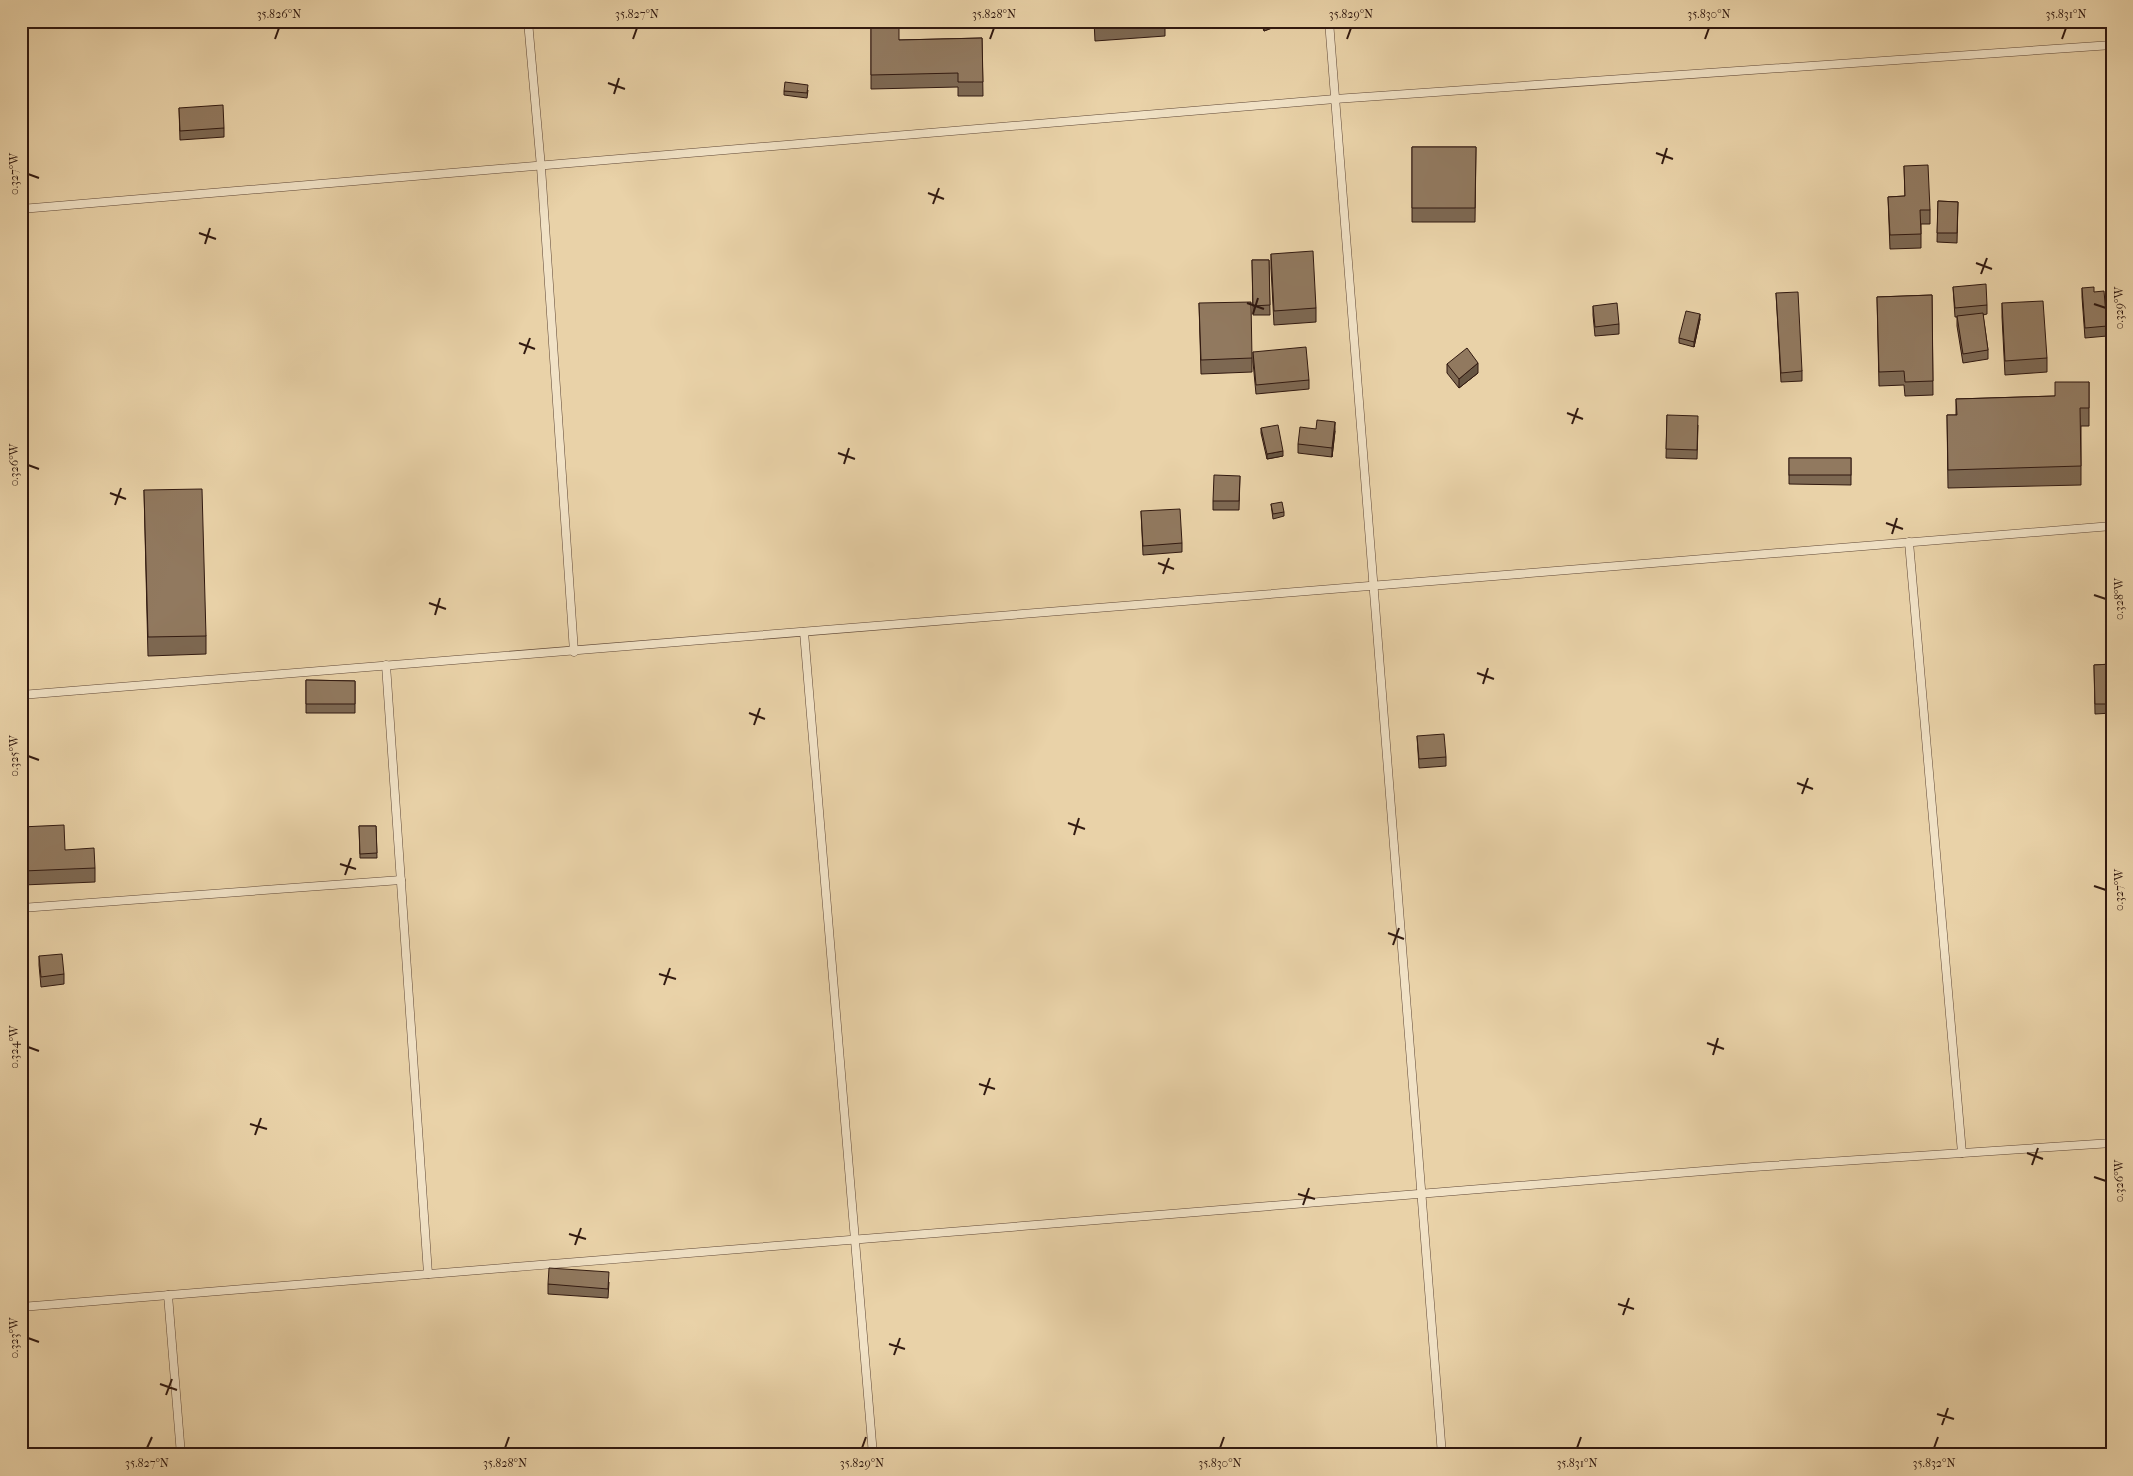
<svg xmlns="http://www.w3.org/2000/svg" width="2133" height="1476" font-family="'IM FELL French Canon',serif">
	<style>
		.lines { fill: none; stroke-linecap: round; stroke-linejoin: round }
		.lane-casing { stroke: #5f4736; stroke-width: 9 }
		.lane { stroke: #f1e2c6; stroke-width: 8 }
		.wall { fill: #7d6852; stroke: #311910 }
		.shaded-wall { fill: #665542; stroke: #311910 }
		.building { fill: #91795f; stroke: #311910 }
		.ticks { fill: none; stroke: #311910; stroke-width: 2 }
		.neatline { fill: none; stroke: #311910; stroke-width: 2 }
		.ticks-label { font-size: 12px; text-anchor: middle; fill: #311910 }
	</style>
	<rect width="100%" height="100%" fill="#e9d2a8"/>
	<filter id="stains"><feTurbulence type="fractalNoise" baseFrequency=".004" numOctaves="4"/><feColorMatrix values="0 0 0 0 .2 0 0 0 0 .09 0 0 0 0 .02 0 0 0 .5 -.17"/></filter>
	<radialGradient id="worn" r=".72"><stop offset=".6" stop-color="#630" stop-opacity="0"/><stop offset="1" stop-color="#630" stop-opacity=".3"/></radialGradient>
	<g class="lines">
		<g class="lane-casing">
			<g id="lane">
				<path d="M528,21L541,167L574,652"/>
				<path d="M1329,21L1442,1455"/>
				<path d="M21,209L1335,99L2112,45"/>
				<path d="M1909,542L1962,1153"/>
				<path d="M804,632L873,1455"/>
				<path d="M386,665L428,1274"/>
				<path d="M21,695L2112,526"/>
				<path d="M21,908L401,880"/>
				<path d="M168,1295L181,1455"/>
				<path d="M21,1307L1753,1167L2112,1143"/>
			</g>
		</g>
		<use href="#lane" class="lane"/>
	</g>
	<g class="wall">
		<path d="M1094,21H1165V36L1095,41Z"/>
		<path d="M1260,21H1280V25L1264,31Z"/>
		<path d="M871,28L899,40L982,38L983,96H958V87L871,89Z"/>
		<path d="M808,90L807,98L784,95V91Z"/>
		<path d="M179,108L224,128V137L180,140Z"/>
		<path d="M1412,147H1476L1475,222H1412Z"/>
		<path d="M1904,166L1930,210V224H1921V248L1890,249L1888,197L1905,196Z"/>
		<path d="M1938,201L1958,202L1957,243L1937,242Z"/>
		<path d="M1271,254L1316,308V322L1274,325L1271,268Z"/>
		<path d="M1252,260H1269L1270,315H1253Z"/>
		<path d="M1953,287L1987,305V314L1983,315L1988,350V359L1963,363L1957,326V317H1955Z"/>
		<path d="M2082,288L2094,292L2107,326V336L2085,338L2082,297Z"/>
		<path d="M1776,293L1802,371V381L1781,382Z"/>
		<path d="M1932,295L1933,395L1905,396L1904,385L1879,386L1877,297Z"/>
		<path d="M1199,303L1252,358V372L1201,374Z"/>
		<path d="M2002,303L2047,358V372L2005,375L2002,317Z"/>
		<path d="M1593,306L1619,324V334L1595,336L1593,315Z"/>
		<path d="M1700,319L1694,347L1679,343V338Z"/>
		<path d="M1253,352L1309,380V389L1256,394L1253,362Z"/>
		<path d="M1447,364L1478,373L1459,388L1447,373Z"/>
		<path d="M2089,382V426H2081V485L1948,488L1947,415H1956V399L2055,396Z"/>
		<path d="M1667,415L1698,425L1697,459L1666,458Z"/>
		<rect x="21" y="421" width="5" height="28"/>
		<path d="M1261,428L1283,456L1267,459L1261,433Z"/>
		<path d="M1316,429L1335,431L1332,457L1298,453V444Z"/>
		<path d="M1789,458H1851V485L1789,484Z"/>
		<path d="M1240,476L1239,510H1213V501Z"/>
		<path d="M144,490L206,636V654L148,656Z"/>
		<path d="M1271,504L1284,512V516L1273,519Z"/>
		<path d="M1141,511L1182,543V552L1143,555Z"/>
		<path d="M2112,664V713L2095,714L2094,665Z"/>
		<path d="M306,680L355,681V713H306Z"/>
		<path d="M1417,736L1446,757V766L1419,768Z"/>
		<path d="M21,805H25L24,821H23V827L65,850L95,868V882L23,885Z"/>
		<path d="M359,826H376L377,858H360Z"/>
		<path d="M39,956L64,974V984L41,987L39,965Z"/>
		<path d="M609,1282L608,1298L548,1294V1284Z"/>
	</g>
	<g class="shaded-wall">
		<path d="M1277,21H1280V25L1264,31V26Z"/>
		<path d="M1700,314V319L1694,347V342Z"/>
		<path d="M1478,363V373L1459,388V379Z"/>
		<path d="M1335,422V431L1332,457V448Z"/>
		<path d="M1283,451V456L1267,459V454Z"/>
	</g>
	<g class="building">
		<path d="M1095,21H1165V22L1095,27Z"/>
		<path d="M1262,21H1277L1264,26Z"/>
		<path d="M899,27V40L982,38L983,82H958V73L871,75V28Z"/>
		<path d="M785,82L808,85L807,93L784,91Z"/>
		<path d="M223,105L224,128L180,131L179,108Z"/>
		<path d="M1412,147H1476L1475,208H1412Z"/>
		<path d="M1928,165L1930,210H1920L1921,234L1890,235L1888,197L1905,196L1904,166Z"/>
		<path d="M1938,201L1958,202L1957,233H1937Z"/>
		<path d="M1313,251L1316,308L1274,311L1271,254Z"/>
		<path d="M1252,260H1269L1270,305L1253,306Z"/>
		<path d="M1986,284L1987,305L1955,308L1953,287Z"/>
		<path d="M2094,287V292L2104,291L2107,326L2085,328L2082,288Z"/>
		<path d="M1798,292L1802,371L1781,373L1776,293Z"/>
		<path d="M1932,295L1933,381L1905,382L1904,371L1879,372L1877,297Z"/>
		<path d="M2043,301L2047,358L2005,361L2002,303Z"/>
		<path d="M1251,302L1252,358L1201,360L1199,303Z"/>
		<path d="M1617,303L1619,324L1595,327L1593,306Z"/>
		<path d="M1686,311L1700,314L1694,342L1679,338Z"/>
		<path d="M1983,313L1988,350L1963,354L1957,316Z"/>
		<path d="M1306,347L1309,380L1256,385L1253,352Z"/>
		<path d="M1467,348L1478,363L1459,379L1447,364Z"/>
		<path d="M2055,382H2089V408H2080L2081,466L1948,470L1947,415H1957L1956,399L2055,396Z"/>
		<path d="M1667,415L1698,416L1697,450L1666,449Z"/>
		<path d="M1317,420L1335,422L1332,448L1298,444L1300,427L1316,429Z"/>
		<rect x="21" y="421" width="5" height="18"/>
		<path d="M1278,425L1283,451L1267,454L1261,428Z"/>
		<rect x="1789" y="458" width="62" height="17"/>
		<path d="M1214,475L1240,476L1239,501H1213Z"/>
		<path d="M202,489L206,636L148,637L144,490Z"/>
		<path d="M1282,502L1284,512L1273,514L1271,504Z"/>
		<path d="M1180,509L1182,543L1143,546L1141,511Z"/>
		<path d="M2112,664V704H2095L2094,665Z"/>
		<path d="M306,680L355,681V704H306Z"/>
		<path d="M1444,734L1446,757L1419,759L1417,736Z"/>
		<path d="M21,805H25L24,817H21Z"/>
		<path d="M21,821H23L21,833Z"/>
		<path d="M64,825L65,850L94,848L95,868L23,871L21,827Z"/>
		<path d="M359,826H376L377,853L360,854Z"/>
		<path d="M62,954L64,974L41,977L39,956Z"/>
		<path d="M549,1268L609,1272L608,1289L548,1284Z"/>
	</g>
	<path class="ticks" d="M275,39L279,28M633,39L637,28M990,39L994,28M1347,39L1351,28M1705,39L1709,28M2062,39L2066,28M608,83L625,89M614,94L619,78M1656,153L1673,159M1662,164L1667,148M28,174L39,178M928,193L944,199M933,204L939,188M199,233L216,239M205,244L210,228M1976,263L1992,269M1981,274L1987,258M1247,303L1264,309M2094,304L2106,308M1253,314L1258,298M519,343L535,349M524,354L530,338M1567,413L1583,419M1572,424L1578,408M838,453L855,459M844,464L849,448M28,465L39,469M110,493L126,499M115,505L121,488M1886,523L1903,529M1892,534L1897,518M1158,563L1174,569M1163,574L1169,558M2094,595L2106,599M429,603L446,609M435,615L440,598M1477,673L1494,679M1483,684L1488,668M749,713L765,719M754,725L760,708M28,756L39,760M1797,783L1813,789M1802,794L1808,778M1068,823L1085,829M1074,835L1079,818M340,864L356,869M345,875L351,858M2094,886L2106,890M1388,933L1404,939M1393,945L1399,928M659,974L676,979M664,985L670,968M1707,1043L1724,1049M28,1047L39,1051M1713,1055L1718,1038M979,1084L995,1089M984,1095L990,1078M250,1124L267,1129M255,1135L261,1118M2027,1153L2043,1159M2032,1165L2038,1148M2094,1177L2106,1181M1298,1194L1315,1199M1303,1205L1309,1188M569,1234L586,1239M575,1245L581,1228M1618,1304L1634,1309M1623,1315L1629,1298M28,1338L39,1342M889,1344L905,1349M894,1355L900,1338M160,1384L177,1390M166,1395L172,1379M1937,1414L1954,1419M1942,1425L1948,1408M147,1448L152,1437M505,1448L509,1437M862,1448L866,1437M1220,1448L1224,1437M1577,1448L1581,1437M1934,1448L1938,1437"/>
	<rect width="2133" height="1476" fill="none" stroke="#e9d2a8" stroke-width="55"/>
	<rect x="28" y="28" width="2078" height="1420" class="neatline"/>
	<g class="ticks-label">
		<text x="279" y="18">35.826°N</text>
		<text x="637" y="18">35.827°N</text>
		<text x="994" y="18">35.828°N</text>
		<text x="1351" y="18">35.829°N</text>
		<text x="1709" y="18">35.830°N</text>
		<text x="2066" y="18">35.831°N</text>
		<text transform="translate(14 174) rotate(-90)" y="4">0.327°W</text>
		<text transform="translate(2119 308) rotate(-90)" y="4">0.329°W</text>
		<text transform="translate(14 465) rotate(-90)" y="4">0.326°W</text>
		<text transform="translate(2119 599) rotate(-90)" y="4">0.328°W</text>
		<text transform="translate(14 756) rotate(-90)" y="4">0.325°W</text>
		<text transform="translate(2119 890) rotate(-90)" y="4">0.327°W</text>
		<text transform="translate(14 1047) rotate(-90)" y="4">0.324°W</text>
		<text transform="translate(2119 1181) rotate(-90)" y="4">0.326°W</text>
		<text transform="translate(14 1338) rotate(-90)" y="4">0.323°W</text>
		<text x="147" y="1467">35.827°N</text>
		<text x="505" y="1467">35.828°N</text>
		<text x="862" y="1467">35.829°N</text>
		<text x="1220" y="1467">35.830°N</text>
		<text x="1577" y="1467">35.831°N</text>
		<text x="1934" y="1467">35.832°N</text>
	</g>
	<rect width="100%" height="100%" filter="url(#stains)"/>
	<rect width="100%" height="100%" fill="url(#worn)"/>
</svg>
